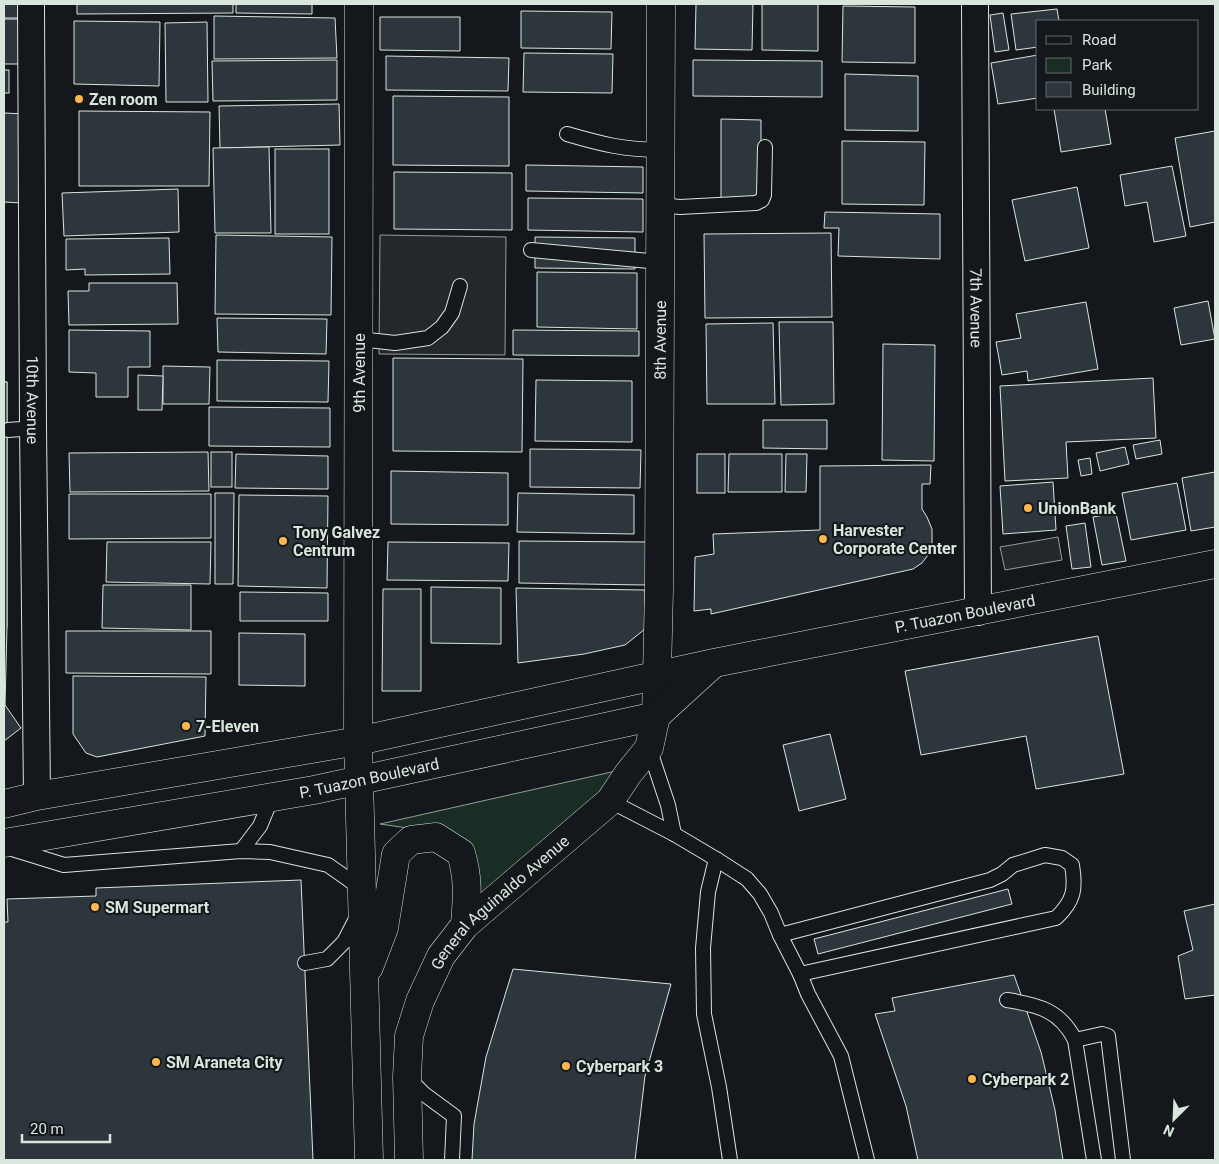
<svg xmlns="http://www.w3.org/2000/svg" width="1219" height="1164" font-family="Roboto,sans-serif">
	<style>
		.green { fill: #1a2d24; stroke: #939e99 }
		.parking { fill: #24282b; stroke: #939e99 }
		.building { fill: #2c363c; stroke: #d8e6dc }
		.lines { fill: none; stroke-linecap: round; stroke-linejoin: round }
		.service-casing { stroke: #d8e6dc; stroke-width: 16 }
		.minor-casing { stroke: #d8e6dc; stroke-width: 28 }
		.tertiary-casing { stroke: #d8e6dc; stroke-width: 29 }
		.secondary-casing { stroke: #d8e6dc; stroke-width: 29 }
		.service { stroke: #14181c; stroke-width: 14 }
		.minor { stroke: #14181c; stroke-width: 26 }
		.tertiary { stroke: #14181c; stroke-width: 28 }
		.secondary { stroke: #14181c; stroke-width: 28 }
		.poi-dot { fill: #ffb74d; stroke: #14181c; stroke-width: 2 }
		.labels { text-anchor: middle; stroke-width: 4; stroke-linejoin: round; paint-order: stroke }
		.poi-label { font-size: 16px; font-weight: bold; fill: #d8e6dc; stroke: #14181c; text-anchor: start }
		.street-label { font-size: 16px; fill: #d8e6dc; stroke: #14181c }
	</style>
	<rect width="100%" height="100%" fill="#14181c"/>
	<path class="green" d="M616,771L591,802L478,902L456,835L380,824Z"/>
	<g class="parking">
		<path d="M380,235L506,237L505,355L379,354Z"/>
		<path d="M1058,537L1062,560L1005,570L1000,547Z"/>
	</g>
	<g class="building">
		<path d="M4,4H24L23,18H4Z"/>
		<path d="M77,4H233V13L77,14Z"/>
		<path d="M236,4H312V14L236,13Z"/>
		<path d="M696,4H753L752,50L695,49Z"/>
		<path d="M762,4H818V51L762,50Z"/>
		<path d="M843,6L915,7V63L842,62Z"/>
		<path d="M1057,9L1059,21H1038V47L1016,50L1011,14Z"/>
		<path d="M521,11L612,12L611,49L521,48Z"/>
		<path d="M1003,13L1009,50L995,52L990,15Z"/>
		<path d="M214,16L335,18L337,58L214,59Z"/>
		<path d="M380,17H460V51L380,50Z"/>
		<rect x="4" y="19" width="20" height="45"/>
		<path d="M74,21L160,22L159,86L74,84Z"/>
		<path d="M207,22L208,102H166L165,23Z"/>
		<path d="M524,53L613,54L612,93L523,92Z"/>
		<path d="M1038,55V98L998,104L991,63Z"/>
		<path d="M386,56L509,58L508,91L386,90Z"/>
		<path d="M337,60V100L213,101L212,61Z"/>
		<path d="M693,60L822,61V97L693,96Z"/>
		<rect x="4" y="70" width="5" height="23"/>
		<path d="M845,74L918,76V131L845,130Z"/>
		<path d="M393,96L509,97V166L393,165Z"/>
		<path d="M339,104L340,145L220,148L219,106Z"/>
		<path d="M1054,109H1105L1111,144L1061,152Z"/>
		<path d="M79,111L210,112L209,186H79Z"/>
		<path d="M4,113L26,114L22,203L4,202Z"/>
		<path d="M721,119L761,120V199L721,198Z"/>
		<path d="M1215,131V222L1190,227L1175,138Z"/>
		<path d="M842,141L925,142L924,205L842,204Z"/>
		<path d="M269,147L271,233H215L213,148Z"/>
		<rect x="275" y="149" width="54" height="85"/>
		<path d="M526,165L643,167V193L526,191Z"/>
		<path d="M1172,166L1186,236L1154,242L1147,202L1125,206L1120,175Z"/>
		<path d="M394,172L512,173V230L394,229Z"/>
		<path d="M1077,187L1089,248L1025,261L1012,200Z"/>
		<path d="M178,189L179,232L64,236L62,193Z"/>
		<path d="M528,198L643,199V232L528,230Z"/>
		<path d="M825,212L940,214V259L838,256L839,228H824Z"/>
		<path d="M831,233L832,317L705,318L704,234Z"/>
		<path d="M216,235L332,237L331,315L215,314Z"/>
		<path d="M535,237L635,238V269L535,268Z"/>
		<path d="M169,238L170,274L85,275V269L66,270V239Z"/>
		<path d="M537,272L637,273V329L537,327Z"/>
		<path d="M89,283H177L178,324L69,325L68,291H89Z"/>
		<path d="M1208,301L1215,339L1181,345L1174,308Z"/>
		<path d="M1086,302L1098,369L1028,381L1027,371L1002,375L996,342L1021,338L1016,314Z"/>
		<path d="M217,318L327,319L326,354L218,352Z"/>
		<path d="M779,322H833L834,404L781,405Z"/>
		<path d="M773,323L775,404H707L706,324Z"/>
		<path d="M69,330L150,331V367H128V397H96V373L69,372Z"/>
		<path d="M513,330L639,331V356L513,355Z"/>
		<path d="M883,344L935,345L934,461L882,460Z"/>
		<path d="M393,358L523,359L522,452L393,451Z"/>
		<path d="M217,360L329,361L328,402L217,401Z"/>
		<path d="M163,366L210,367L209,404H163Z"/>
		<path d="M138,375L163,376L162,410H138Z"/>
		<path d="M1153,378L1156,438L1066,442L1068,478L1005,481L1000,386Z"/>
		<path d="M536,380L632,381V442L535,441Z"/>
		<rect x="4" y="382" width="3" height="245"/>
		<path d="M4,382H7V627L5,705L21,728L4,741Z"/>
		<path d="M209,407L330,408V447L209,446Z"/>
		<path d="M763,420H827V449L763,448Z"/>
		<path d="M1160,440L1162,454L1136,459L1133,445Z"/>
		<path d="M1125,447L1129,464L1100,471L1096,453Z"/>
		<path d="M530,449L641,450L640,488L530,487Z"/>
		<path d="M208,452L209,491L70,492L69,453Z"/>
		<rect x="211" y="452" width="21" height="35"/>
		<path d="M236,454L328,456V489L235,488Z"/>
		<rect x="697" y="454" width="28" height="39"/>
		<path d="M729,454H782V492H728Z"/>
		<path d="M786,454H807L806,492H785Z"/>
		<path d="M1090,458L1092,474L1081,476L1078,460Z"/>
		<path d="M931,465L930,484H922V509L927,517L932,529V543L928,555L922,563L913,569L711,614V609L694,611L695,557L714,554L713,534L820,530V466Z"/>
		<path d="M391,471L508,473V525L391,524Z"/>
		<path d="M1215,472V527L1191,531L1182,478Z"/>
		<path d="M1053,482L1056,530L1003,534L1000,486Z"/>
		<path d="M1177,483L1186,530L1131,540L1122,493Z"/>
		<path d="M215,493H234L233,584H215Z"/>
		<path d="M518,493L634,495V534L517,532Z"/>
		<path d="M69,494H211V538L69,539Z"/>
		<path d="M239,495L328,496L327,588L238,586Z"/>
		<path d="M1116,513L1126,561L1102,565L1093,517Z"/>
		<path d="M1085,523L1091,567L1072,569L1066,526Z"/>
		<path d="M519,541L647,542L646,585L519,583Z"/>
		<path d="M107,542H211L210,584L106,582Z"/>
		<path d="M388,542L509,543L508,581L387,580Z"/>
		<path d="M103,585H191V630L102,628Z"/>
		<path d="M431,587L501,588V644L431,643Z"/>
		<path d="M516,588L645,590V629L625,645L584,654L518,663Z"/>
		<path d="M383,589H421V691H382Z"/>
		<path d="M240,592L328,593V621H240Z"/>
		<path d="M66,631H211V674L66,673Z"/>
		<path d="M239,633L305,634V686L239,685Z"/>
		<path d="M1098,636L1124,774L1036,789L1026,736L921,755L905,671Z"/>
		<path d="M73,676L206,677L205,736L97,757L86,753L73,734Z"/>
		<path d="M830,734L846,799L799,811L783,745Z"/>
		<path d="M301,880L313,1160H4V922H8L7,899L96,896V888Z"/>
		<path d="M1008,889L1012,904L818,954L814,939Z"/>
		<path d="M1215,904V995L1185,999L1178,956L1193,950L1184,911Z"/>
		<path d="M513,969L671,984L645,1076L635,1160H472L474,1124L486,1057Z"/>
		<path d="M1014,975L1041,1052L1055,1110L1063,1160H918L906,1106L875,1014L895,1011L892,998Z"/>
	</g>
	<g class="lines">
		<g class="service-casing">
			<g id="service">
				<path d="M567,134C601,144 625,150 661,150"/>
				<path d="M660,205L680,207L756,203L762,200L764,195L765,147"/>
				<path d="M531,250L660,262"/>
				<path d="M359,339L395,343L428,338L442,327L452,313L460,286"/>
				<path d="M8,430L21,429L33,426"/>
				<path d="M649,748L668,805L674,834"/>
				<path d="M610,801L674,834L716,859L747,879L760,894L771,913L780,935L800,974L808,994L841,1056L867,1160"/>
				<path d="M9,848L64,865L241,851L270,852L328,865L362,889"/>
				<path d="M241,851L260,826L272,797"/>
				<path d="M716,859L708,892L703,948L704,1014L719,1087L730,1160"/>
				<path d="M780,935L990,880L1002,874L1013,865L1045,855L1062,858L1072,865C1076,889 1074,901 1056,918L800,974"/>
				<path d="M305,963L327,959L344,942L357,917"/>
				<path d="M1007,1000C1038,1005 1060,1010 1075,1040L1094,1160"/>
				<path d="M1075,1040L1102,1034L1108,1036L1123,1160"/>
				<path d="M408,1078L424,1094L454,1116L452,1160"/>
			</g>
		</g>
		<g class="minor-casing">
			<g id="minor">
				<path id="s1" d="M31,4L33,426L37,796"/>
				<path id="s2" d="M975,4L978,612"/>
			</g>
		</g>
		<g class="tertiary-casing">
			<g id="tertiary">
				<path d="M359,4L358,741L369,1160"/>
				<path d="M369,967L384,928L396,854L411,840L436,837L461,853C469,880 467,898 465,925"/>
				<path id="s3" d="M409,1160L407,1077L409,1036L420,1001L441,956L465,925L610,801L628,774L649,748L656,716L659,590L661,4"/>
			</g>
		</g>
		<g class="secondary-casing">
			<g id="secondary">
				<path id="s4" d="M4,804L37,796L358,741L714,663L1215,564"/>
				<path id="s5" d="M4,843L314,790L656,716L713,664"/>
			</g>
		</g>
		<use href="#service" class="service"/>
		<use href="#minor" class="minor"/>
		<use href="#tertiary" class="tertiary"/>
		<use href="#secondary" class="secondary"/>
	</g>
	<g class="poi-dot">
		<circle cx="79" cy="99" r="5"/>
		<circle cx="1028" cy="508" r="5"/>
		<circle cx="823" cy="539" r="5"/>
		<circle cx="283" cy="541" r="5"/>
		<circle cx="186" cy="726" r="5"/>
		<circle cx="95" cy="907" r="5"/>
		<circle cx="156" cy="1062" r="5"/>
		<circle cx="566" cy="1066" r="5"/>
		<circle cx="972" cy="1079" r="5"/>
	</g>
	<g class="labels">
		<g class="poi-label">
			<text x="89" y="105">Zen room</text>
			<text x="1038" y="514">UnionBank</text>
			<text x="833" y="536">Harvester<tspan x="833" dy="18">Corporate Center</tspan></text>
			<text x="293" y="538">Tony Galvez<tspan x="293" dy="18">Centrum</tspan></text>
			<text x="196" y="732">7-Eleven</text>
			<text x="105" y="913">SM Supermart</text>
			<text x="166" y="1068">SM Araneta City</text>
			<text x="576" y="1072">Cyberpark 3</text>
			<text x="982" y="1085">Cyberpark 2</text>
		</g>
		<g class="street-label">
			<text dy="6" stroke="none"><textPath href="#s2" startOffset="304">7th Avenue</textPath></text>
			<text dy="6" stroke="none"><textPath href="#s3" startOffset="915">8th Avenue</textPath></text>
			<text transform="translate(359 373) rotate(-90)" y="6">9th Avenue</text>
			<text dy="6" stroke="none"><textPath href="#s1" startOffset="396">10th Avenue</textPath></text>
			<text dy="6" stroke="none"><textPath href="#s4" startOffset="980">P. Tuazon Boulevard</textPath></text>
			<text dy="6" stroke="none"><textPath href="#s5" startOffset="371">P. Tuazon Boulevard</textPath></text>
			<text dy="6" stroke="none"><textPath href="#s3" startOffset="290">General Aguinaldo Avenue</textPath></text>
		</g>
	</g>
	<rect width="1219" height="1164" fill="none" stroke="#d8e6dc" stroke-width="10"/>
	<rect x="1036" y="20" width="162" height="90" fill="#14181c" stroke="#626a69"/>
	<rect x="1046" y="36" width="25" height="8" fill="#14181c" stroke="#626a69"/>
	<text x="1082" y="45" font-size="15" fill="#d8e6dc">Road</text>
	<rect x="1046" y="58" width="25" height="15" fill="#1a2d24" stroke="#626a69"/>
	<text x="1082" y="70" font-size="15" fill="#d8e6dc">Park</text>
	<rect x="1046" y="82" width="25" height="15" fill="#2c363c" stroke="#626a69"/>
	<text x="1082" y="95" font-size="15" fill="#d8e6dc">Building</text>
	<g transform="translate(1174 1119) rotate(204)" stroke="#14181c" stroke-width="4" paint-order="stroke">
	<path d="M0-4L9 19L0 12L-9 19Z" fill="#d8e6dc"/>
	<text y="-8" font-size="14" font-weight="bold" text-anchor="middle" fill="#d8e6dc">N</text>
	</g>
	<path d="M22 1134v8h88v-8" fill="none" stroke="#d8e6dc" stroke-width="2.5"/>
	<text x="30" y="1134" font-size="15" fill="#d8e6dc" stroke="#14181c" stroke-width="4" paint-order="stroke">20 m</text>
</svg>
